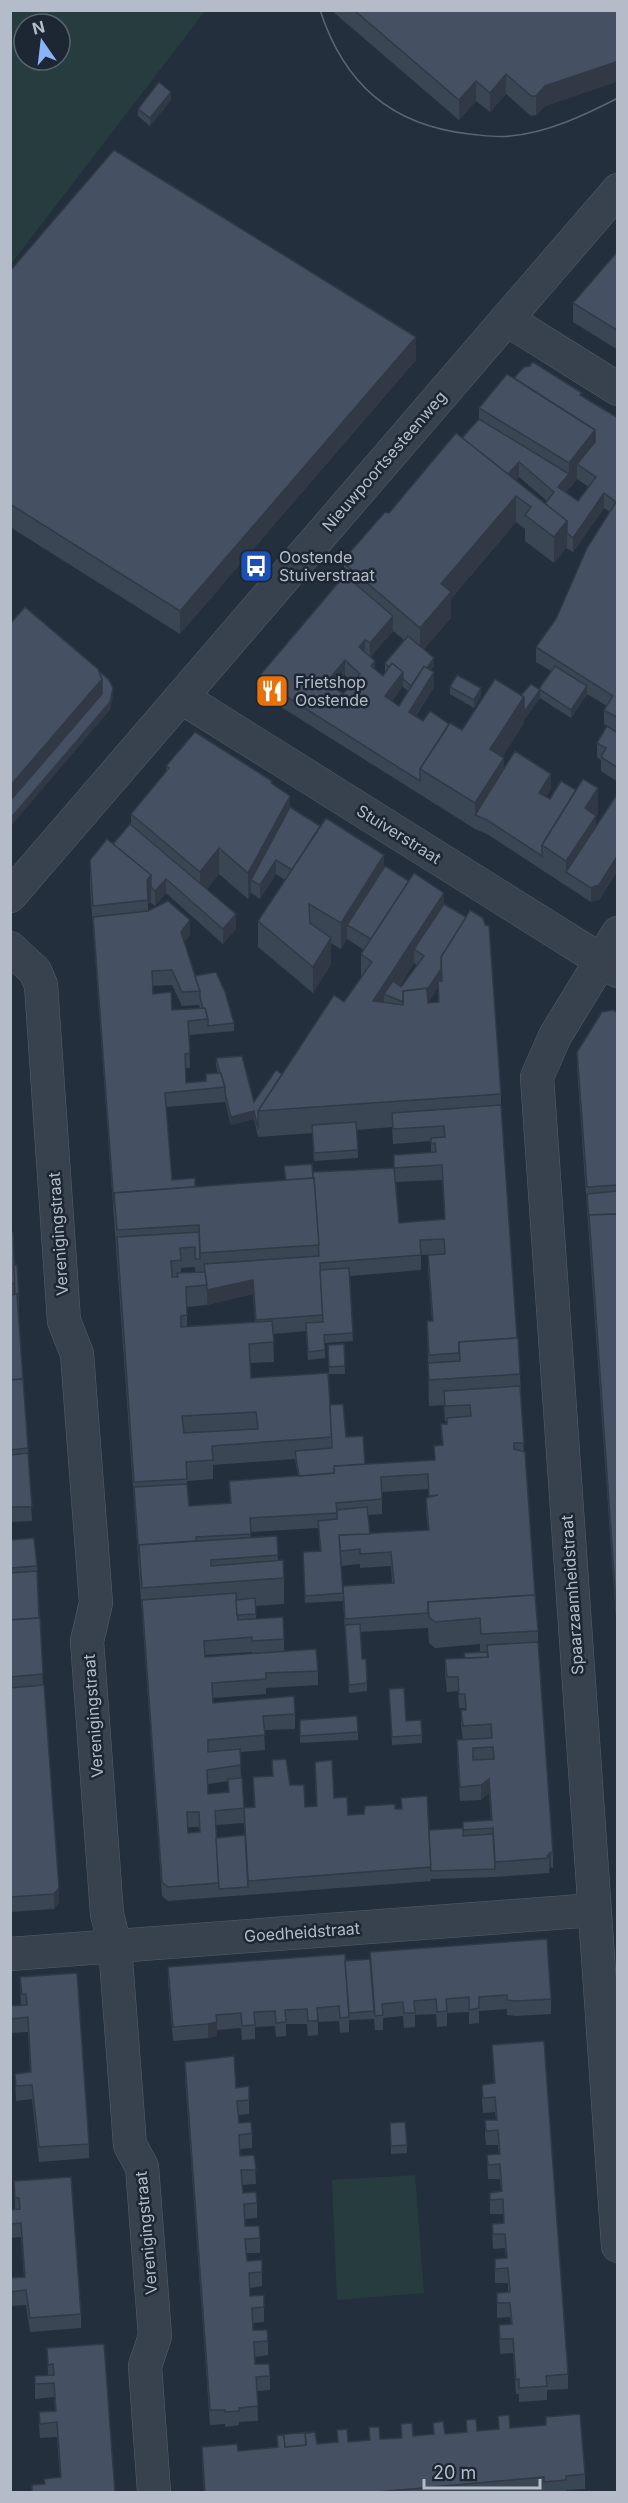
<svg xmlns="http://www.w3.org/2000/svg" width="628" height="2503" font-family="Inter,sans-serif">
	<style>
		.green { fill: #263c3f; fill-rule: evenodd }
		.lines { fill: none; stroke-linecap: round; stroke-linejoin: round }
		.minor-casing { stroke: #565f6c; stroke-width: 34 }
		.minor { stroke: #38414e; stroke-width: 33 }
		.tram { stroke: #5a6575; stroke-width: 1.5 }
		.wall { fill: #3b4654; fill-rule: evenodd }
		.shaded-wall { fill: #303945 }
		.building { fill: #455162; stroke: #303945; stroke-width: 1.5; fill-rule: evenodd }
		.labels { text-anchor: middle; stroke-width: 5; stroke-linejoin: round; paint-order: stroke }
		.street-label { font-size: 16px; fill: #b4bcc9; stroke: #1d2633 }
		.poi-label { font-size: 16px; fill: #b4bcc9; stroke: #1d2633; text-anchor: start }
	</style>
	<rect width="100%" height="100%" fill="#242f3e"/>
	<g class="green">
		<path d="M11,10L205,11L11,264L10,11ZM24,24H60V60H24Z"/>
		<path d="M415,2175L424,2293L337,2300L332,2180Z"/>
	</g>
	<g class="lines">
		<g class="minor-casing">
			<g id="minor">
				<path d="M506,319L618,389"/>
				<path d="M181,697L618,971"/>
				<path d="M10,896L618,190"/>
				<path d="M618,933L555,1036L537,1077L618,2246"/>
				<path d="M10,948L35,971L41,985L64,1321L77,1354L96,1603L87,1641L107,1914L115,1946L130,2145L142,2167L155,2336L145,2366L154,2492"/>
				<path d="M10,1954L594,1910"/>
			</g>
		</g>
		<use href="#minor" class="minor"/>
		<path class="tram" d="M320,10C344,84 391,125 469,134C482,135 496,138 510,136C547,133 585,115 618,98"/>
	</g>
	<g class="wall">
		<path d="M331,10H618V80L613,83L545,106L536,115L531,116L506,94L490,112L476,101L459,120Z"/>
		<path d="M171,100L150,126L138,116V109Z"/>
		<path d="M618,251V350L573,322V303Z"/>
		<path d="M10,271L416,360L180,634L10,527Z"/>
		<path d="M514,378L582,396L618,418V732L604,724V710L607,706L587,694L571,718L540,698L524,720V723L502,757L504,769L551,788L546,797L550,799L598,814L596,817V827L618,793V870L599,900L591,902L487,834L475,829L262,695L261,674L344,575V559L462,438L479,419V408ZM519,477L547,501L545,504L516,480ZM577,479L589,487L578,501L566,492ZM604,508L610,512L556,619L536,647V662L551,671L539,690L521,695L462,730L449,724L423,721L416,716L434,687L431,670L434,666L424,649L451,618V599L516,522L525,529V541L554,563L566,548L573,552ZM393,631L404,640L385,663V671L386,672L383,676L375,669L370,657ZM345,675L353,682L343,694L334,687ZM402,686L408,691L399,706L392,701Z"/>
		<path d="M450,687L481,696L474,708L450,694Z"/>
		<path d="M618,733V782L601,771V760L597,757V743Z"/>
		<path d="M166,766L272,785L290,807L444,904L501,1094V1105L517,1338L520,1374L524,1452L538,1631V1642L553,1854V1868L551,1867L549,1869V1873L495,1877L431,1879V1881L168,1901L162,1896L114,1219L90,886V860L113,844L131,825V814L166,772ZM219,874L248,899L251,893L260,899L276,874L285,880L258,921V947L313,993L331,964V943L341,949L347,939L364,950L361,954V978L344,1002L282,1074L254,1102L216,1058V1065L218,1074L206,1081L186,1083V1068H190L189,1035L234,1031V1023L195,976L184,942L190,935L148,911V904L150,902L155,906L166,893L223,944L236,929L207,889ZM414,963L417,966L401,987L400,986ZM172,985L182,1006L199,1005L200,1008L172,1010L153,994L152,986ZM438,987V1002L428,1003ZM225,1101L231,1125L254,1119L258,1137L312,1133L314,1161L358,1158L357,1130L392,1127L393,1144L431,1141V1152L394,1155V1168L313,1176L284,1166L285,1180L195,1187L172,1180L166,1107L225,1102ZM442,1180L445,1220L399,1223L396,1182ZM444,1254L428,1255V1269L432,1321H427L429,1406L444,1405L445,1421H447V1424H441L442,1445L434,1446V1460L365,1464L346,1437L330,1405L251,1378L250,1363L274,1362L273,1334L306,1331L308,1360L325,1358V1343L353,1341L350,1276L421,1270V1255ZM195,1267V1273H181V1268ZM253,1294L255,1322L187,1326V1307L207,1305ZM295,1459L298,1476L229,1481L230,1503L189,1506L187,1481L213,1479V1465ZM428,1489L429,1497L426,1498V1512L428,1530L370,1534L368,1515L382,1514V1492ZM318,1528L320,1551L303,1552L305,1603L343,1601L349,1693L367,1691V1683L362,1659L360,1632L428,1628L429,1643L435,1648L480,1644V1652L464,1658L445,1659V1673L447,1692L458,1691L459,1708H465V1710H461V1725L463,1740H457V1755L460,1801L481,1800L489,1793L491,1820L463,1828L429,1830L401,1798V1809L364,1814L348,1815L334,1798L315,1762L316,1806L305,1807L272,1760L273,1776L253,1777L254,1807L244,1808L241,1778L240,1752L265,1750L264,1730L295,1729V1714L213,1703V1698L266,1694V1688L318,1685V1671L284,1651V1639L256,1619V1606L284,1604V1578L278,1561L277,1536L251,1537L250,1532ZM360,1564V1568L391,1566L392,1583L343,1593L341,1566ZM252,1652V1654L205,1657V1655ZM228,1781V1792L208,1794V1784ZM244,1823L245,1835L216,1838V1825ZM188,1827H199L200,1832L188,1833Z"/>
		<path d="M618,1013V1647L577,1067V1052Z"/>
		<path d="M10,1216L14,1265L19,1299V1307H18L28,1448L32,1521L10,1522Z"/>
		<path d="M344,1344L345,1374H329L328,1345Z"/>
		<path d="M10,1540L37,1566L43,1685L59,1903L54,1909L10,1912Z"/>
		<path d="M389,1689L406,1721L421,1720L422,1743L392,1745Z"/>
		<path d="M300,1720L358,1732V1740L300,1743Z"/>
		<path d="M370,1952L551,1999V2014L516,2016L507,2015V2009L479,2011V2023L469,2024V2012L447,2013V2026L437,2027L436,2014L415,2015V2027L404,2028L403,2016L383,2018V2030H375L374,2019L349,2020V2032L340,2033L339,2021L318,2022V2035L308,2036L307,2024H286V2036L276,2037L275,2026L255,2027V2039L242,2040L241,2028L217,2030V2036L208,2038L173,2041L168,1981V1967L370,1959Z"/>
		<path d="M20,1977L89,2144V2158L39,2162L32,2099L16,2101L15,2074L30,2073L28,2032L11,2033L10,2006L21,2005Z"/>
		<path d="M492,2045L568,2374V2389L547,2390V2400L519,2402V2394H516L513,2353L500,2354L499,2325L511,2324L510,2317L497,2318V2293L508,2292V2283H495V2259L506,2258L505,2248L493,2249L492,2224L504,2223L503,2214H490V2193L501,2192L500,2179H488L487,2155L499,2154L498,2145H486L485,2135V2120H496L495,2112L483,2113L482,2099V2085L494,2084Z"/>
		<path d="M185,2062L236,2088L249,2086V2114L238,2115L239,2123L252,2133V2148L240,2149V2156L255,2161L256,2184L242,2185L243,2193L257,2203V2218L245,2219V2226L260,2238V2253H247V2261L262,2260V2286L250,2288V2296L264,2295V2322L252,2323L253,2330L268,2341V2355L255,2357V2364L270,2376V2390L257,2391L258,2421L239,2422V2425L225,2427V2424L210,2425L185,2077Z"/>
		<path d="M390,2123L407,2145V2153L391,2154Z"/>
		<path d="M14,2181L81,2314V2328L30,2332L26,2305L10,2306V2278L24,2277L21,2237L10,2238V2210L15,2209Z"/>
		<path d="M47,2348L115,2493H32V2485L44,2484V2479L60,2477L57,2437L40,2438L39,2426V2412L55,2411L54,2397L35,2399V2376L48,2375Z"/>
		<path d="M498,2416L510,2428L585,2474V2489L566,2490V2493H204L202,2461V2447L238,2451L277,2447V2435L317,2444L337,2443V2430L348,2442L369,2440V2427L380,2439L401,2438V2424L413,2436L433,2434V2423L445,2434L466,2432V2420L477,2431L498,2429Z"/>
	</g>
	<g class="shaded-wall">
		<path d="M618,61V80L613,83L545,106L536,115V96L545,86Z"/>
		<path d="M506,74V94L490,112V93Z"/>
		<path d="M476,81V101L459,120V100Z"/>
		<path d="M171,92V100L150,126V118Z"/>
		<path d="M416,337V360L180,634V611Z"/>
		<path d="M595,430V456L577,464V479L558,502V487L569,474V463Z"/>
		<path d="M519,462V477L501,496V482Z"/>
		<path d="M604,493V508L573,552V538Z"/>
		<path d="M516,496V522L451,599V618L420,654V628L441,584Z"/>
		<path d="M567,521V547L554,563V537Z"/>
		<path d="M393,616V631L370,658V643Z"/>
		<path d="M365,640V655L359,647Z"/>
		<path d="M434,658V666L414,697V689Z"/>
		<path d="M345,660V675L324,699V685Z"/>
		<path d="M375,661V675L371,666Z"/>
		<path d="M403,672V686L385,711V696Z"/>
		<path d="M434,672V687L409,726V712Z"/>
		<path d="M102,679V702L10,809V786Z"/>
		<path d="M587,686V693L571,718V710Z"/>
		<path d="M113,688V696L110,710L10,827V819Z"/>
		<path d="M481,688V696L474,708V700Z"/>
		<path d="M540,690V698L524,720V723L490,775V749L524,697Z"/>
		<path d="M504,758V784L475,815V803Z"/>
		<path d="M551,774V788L539,807V793Z"/>
		<path d="M598,788V814L596,817V842L566,872V861L585,808Z"/>
		<path d="M290,796V822L251,880V893L248,899V873Z"/>
		<path d="M219,848V874L200,898V872Z"/>
		<path d="M384,855V881L347,925V939L341,949V923Z"/>
		<path d="M618,855V870L599,900L591,902V888Z"/>
		<path d="M276,860V874L260,899V885Z"/>
		<path d="M151,875V901L148,904L147,880Z"/>
		<path d="M166,879V893L155,906V891Z"/>
		<path d="M444,893V919L414,949V963L392,998L384,994V1009L373,1001Z"/>
		<path d="M236,914V929L223,944V929Z"/>
		<path d="M190,920V935L181,946V932Z"/>
		<path d="M331,938V964L313,993V967Z"/>
		<path d="M441,969V983L421,1015V1000Z"/>
		<path d="M254,1111V1119L231,1125V1117Z"/>
		<path d="M253,1280V1294L207,1305V1290Z"/>
		<path d="M489,1779V1793L481,1800V1785Z"/>
		<path d="M551,1852V1867L549,1869V1858L547,1856Z"/>
		<path d="M59,1888V1903L54,1909V1894Z"/>
		<path d="M217,2022V2036L208,2038V2024Z"/>
	</g>
	<g class="building">
		<path d="M354,10H618V61L613,63L545,86L536,96H531L506,74L490,93L476,81L459,100Z"/>
		<path d="M159,82L171,92L150,118L138,109Z"/>
		<path d="M114,150L416,337L180,611L10,504V271Z"/>
		<path d="M618,251V331L573,303Z"/>
		<path d="M533,362L582,393L580,395L618,418V718L604,710L613,696L536,647L556,619L587,548L616,502L604,493L573,538L567,533V521L545,504L554,492L519,462L508,474L462,438L479,419L569,474L558,487L578,501L596,477L577,464L595,442V430L514,378L524,367L530,366Z"/>
		<path d="M507,374L595,430L569,463L479,408Z"/>
		<path d="M456,433L567,521L554,537L525,515L531,507L516,496L441,584L451,592L420,628L345,564L347,561L344,559L385,512L389,513Z"/>
		<path d="M345,575L393,616L370,643L365,640L359,647L375,661L371,666L383,676L392,663L403,672L385,696L399,706L424,666L434,672L409,712L423,721L430,711L449,724L420,769V781L262,681L261,674ZM345,660L360,674L343,694L334,687L331,690L324,685Z"/>
		<path d="M25,607L98,669L102,679L10,786V624Z"/>
		<path d="M408,636L434,658L427,668L424,666L411,686L403,679V672L392,663L389,667L385,663Z"/>
		<path d="M555,666L587,686L571,710L539,689Z"/>
		<path d="M99,671L109,680L113,688L110,702L10,819V801L102,694V679Z"/>
		<path d="M457,675L481,688L474,700L450,687Z"/>
		<path d="M495,679L524,697L490,749L504,758L475,803L420,769L450,723L462,730Z"/>
		<path d="M531,684L540,690L524,712V697L521,695Z"/>
		<path d="M607,726L618,733V768L601,757L606,748L597,743Z"/>
		<path d="M195,732L272,781L271,783L290,796L248,873L219,848L200,872L131,814L169,768L166,766Z"/>
		<path d="M515,751L551,774L539,793L550,799L561,781L576,790L542,845V856L487,820L475,815Z"/>
		<path d="M583,779L598,788L585,808L596,816L566,861L542,845Z"/>
		<path d="M618,793V855L599,885L591,888L566,872Z"/>
		<path d="M290,807L320,826L292,870L276,860L260,885L251,880Z"/>
		<path d="M326,818L384,855L341,923L309,904L310,923L331,938L313,967L258,921Z"/>
		<path d="M130,824L236,914L223,929L166,879L155,891L151,887V875L113,844Z"/>
		<path d="M107,839L151,875L147,880L148,900L93,906L90,860Z"/>
		<path d="M385,866L409,881L371,939L347,925Z"/>
		<path d="M414,873L444,893L373,1001L403,1005V991L427,988L428,1003L439,1002L438,981H442L441,957L470,910L483,918L485,925L489,926L501,1094L258,1111L334,995L344,1002L372,962L361,954Z"/>
		<path d="M168,901L190,920L181,932L200,991L182,992L172,970L152,971L153,994L171,992L172,1010L205,1008L208,1019L188,1021L190,1053L185,1054L186,1083L206,1081V1074L221,1073L225,1087L165,1093L172,1180L195,1178V1187L114,1193V1205L93,917L148,911Z"/>
		<path d="M444,904L466,917L441,957V969L427,990V988L403,991V1002L384,994L393,981L401,987L424,956L414,949Z"/>
		<path d="M216,972L225,992L234,1023L208,1026V1019L205,1008H203L200,998V991L195,976Z"/>
		<path d="M613,1010L618,1013V1185L587,1187L577,1052L602,1012Z"/>
		<path d="M242,1056L254,1102L276,1070L282,1074L258,1111V1129L254,1111L231,1117L225,1093V1087L221,1073H220L216,1058Z"/>
		<path d="M501,1105L517,1338L459,1342V1353L429,1355L427,1321H433L428,1255L445,1254L444,1239L420,1240L421,1255L320,1263L323,1315L256,1320L253,1280L207,1290L204,1264L319,1256L314,1178H313V1172L394,1168V1155L436,1152L435,1143L431,1144V1138L445,1137L444,1126L393,1129L392,1113ZM442,1165L445,1219L399,1223L394,1168Z"/>
		<path d="M356,1122L358,1150L314,1153L312,1125Z"/>
		<path d="M312,1164L313,1178L286,1180L284,1166Z"/>
		<path d="M314,1178L319,1245L200,1253L199,1225L117,1230L114,1193Z"/>
		<path d="M618,1191V1214L589,1215V1222L587,1194Z"/>
		<path d="M618,1214V1632L589,1215Z"/>
		<path d="M10,1232H13L15,1283L10,1284Z"/>
		<path d="M199,1232L200,1259H195V1247L180,1248L181,1260L171,1261L172,1277H178L177,1273L205,1272L207,1285L186,1287L187,1315L181,1316V1327L272,1321L274,1342L249,1344L251,1378L328,1373L332,1437L212,1446L213,1460L186,1462L187,1479L134,1482L117,1237ZM256,1412L258,1429L184,1433L182,1416Z"/>
		<path d="M14,1265H17L19,1299H17V1294L15,1295Z"/>
		<path d="M349,1268L353,1333L324,1335L325,1350L308,1352L306,1323L323,1322L320,1270Z"/>
		<path d="M17,1294L23,1379L10,1380V1295Z"/>
		<path d="M518,1338L520,1374L429,1380L428,1363L460,1361L459,1342Z"/>
		<path d="M344,1344L345,1366L329,1367L328,1345Z"/>
		<path d="M23,1379L28,1448L10,1450V1380Z"/>
		<path d="M520,1386L524,1443H514V1449L525,1452L535,1595L428,1602V1613L345,1619L343,1586L394,1583L391,1552L360,1554V1549L340,1551L339,1535L429,1530L426,1498L438,1495L429,1496L428,1474L381,1477L382,1499L336,1503L337,1513L250,1518L251,1534L196,1537V1541L139,1545V1557L134,1487L187,1484L189,1506L231,1503L229,1481L334,1473V1466L435,1460L434,1446L443,1445L441,1424H447V1418L471,1416L470,1405L445,1406L444,1391Z"/>
		<path d="M343,1404L346,1437L363,1436L365,1464L334,1466V1473L299,1476L295,1451L332,1448L330,1405Z"/>
		<path d="M28,1453L32,1507H10V1455Z"/>
		<path d="M367,1507L370,1534L339,1535L343,1593L305,1596L303,1552L321,1551L318,1521L337,1519V1510Z"/>
		<path d="M277,1536L278,1555L211,1560V1566L283,1560L284,1578L142,1588L139,1545Z"/>
		<path d="M34,1538L37,1566L10,1568V1540Z"/>
		<path d="M37,1571L39,1618L10,1620V1573Z"/>
		<path d="M236,1593L238,1620L283,1617L284,1639L252,1641V1637L204,1641L205,1657L316,1649L318,1671L266,1673V1679L212,1683L213,1703L294,1696L295,1714L263,1716L265,1735L208,1740V1752L240,1749L241,1765L207,1770L208,1794L229,1792L228,1779L242,1778L244,1808L255,1807L253,1777L273,1776L272,1760L286,1759L290,1785H304L305,1807L317,1806L315,1762L332,1760L334,1798L347,1797L348,1815L364,1814L365,1806L395,1804V1809H402L401,1798L427,1796L431,1867L248,1881L244,1808L215,1811L219,1883L168,1887L162,1882L142,1600ZM187,1812H199L200,1832L188,1833Z"/>
		<path d="M535,1595L538,1631L481,1634L480,1618L435,1622L429,1617L428,1602Z"/>
		<path d="M255,1598L256,1614L237,1615L236,1600Z"/>
		<path d="M40,1618L43,1674L10,1677V1620Z"/>
		<path d="M360,1624L362,1659H366L367,1683L349,1685L345,1625Z"/>
		<path d="M538,1642L553,1854L551,1852L547,1856L549,1858L495,1862L493,1828L463,1830V1822L492,1820L489,1779L481,1785L460,1787L457,1740L492,1738L491,1724L463,1726L461,1710H466L465,1694H459L458,1677H447L445,1659L488,1657L487,1645ZM493,1747L494,1759L473,1760V1748Z"/>
		<path d="M487,1652L488,1657L465,1658L464,1653Z"/>
		<path d="M44,1685L59,1888L54,1894L10,1897V1688Z"/>
		<path d="M404,1688L406,1721L421,1720L422,1735L392,1737L389,1689Z"/>
		<path d="M357,1716L358,1732L300,1736V1720Z"/>
		<path d="M463,1828V1836L493,1834L495,1869L431,1871L429,1830Z"/>
		<path d="M245,1835L248,1887L219,1889L216,1838Z"/>
		<path d="M547,1939L551,1999L516,2001L507,2000V1995L479,1997V2008L469,2010V1997L446,1999L447,2011L437,2012L436,1999L414,2001L415,2013H404L403,2002L382,2004L383,2015L375,2016L370,1952Z"/>
		<path d="M345,1954L349,2017L340,2018L339,2006L317,2008L318,2021H308L307,2009L285,2010L286,2022L276,2023L275,2011L254,2012L255,2025L242,2026L241,2013L216,2015L217,2022L208,2024L173,2027L168,1967Z"/>
		<path d="M370,1959L374,2011L349,2013L345,1961Z"/>
		<path d="M77,1973L89,2144L39,2147L32,2085L16,2086L15,2074L31,2072L28,2017L11,2019L10,2006L27,2005L26,1994H22L20,1977Z"/>
		<path d="M544,2041L568,2374L546,2376L547,2386L519,2388V2379L516,2380L513,2339H500L499,2325L512,2324L510,2303H497V2293L510,2292L508,2268L495,2269V2259L507,2258L505,2234H493L492,2224L504,2223L503,2199L490,2200V2193L502,2191L500,2164L488,2165L487,2155L500,2154L498,2130L486,2131L485,2120H497L495,2097L483,2098L482,2085L495,2083L492,2045Z"/>
		<path d="M234,2056L236,2088L249,2086V2100L237,2101L239,2123L251,2122L252,2133L239,2135L240,2156L254,2155L255,2161L256,2170H241L243,2193L256,2192L257,2203L244,2204L245,2226H259L260,2238L245,2239L247,2261L262,2260V2272L249,2273L250,2296L264,2295V2307L252,2308L253,2330H267L268,2341L254,2342L255,2364H269L270,2376L256,2377L258,2406L239,2408V2411L225,2412V2410H210L185,2062Z"/>
		<path d="M405,2122L407,2145L391,2146L390,2123Z"/>
		<path d="M71,2177L81,2314L30,2318L26,2290L10,2292V2278L25,2277L21,2223L10,2224V2210L20,2209L19,2198H15L14,2181Z"/>
		<path d="M104,2344L115,2493H32V2485L45,2484L44,2479L61,2477L57,2422L40,2424L39,2412L56,2411L54,2383L35,2384V2376L54,2375L53,2364L48,2365L47,2348Z"/>
		<path d="M580,2414L585,2474L566,2476V2480L544,2482V2477L366,2493H205L202,2447L237,2444L238,2451L278,2447L277,2435H284L285,2447L306,2445L305,2433L315,2432L317,2444L338,2442L337,2430L347,2429L348,2442L370,2440L369,2427H379L380,2439L402,2438L401,2424L412,2423L413,2436L434,2434L433,2423L443,2421L445,2434L467,2432L466,2420L476,2419L477,2431L499,2429L498,2416L509,2415L510,2428L535,2426L546,2425V2417Z"/>
		<path d="M310,2432V2433H305L306,2445L285,2447L284,2435H277V2441V2435Z"/>
	</g>
	<defs>
		<g id="bus-square" transform="scale(1.725)"><rect x="-9" y="-9" width="18" height="18" rx="4" fill="#1a4fb4" stroke="#1d2633"/><path d="M-5-6H5V4H4V6H2V4H-2V6H-4V4H-5ZM-3.5-4V0h7V-4ZM-3.5 1.2v1.5H-2V1.2ZM2 1.2v1.5H3.5V1.2Z" fill="#fff"/></g>
		<g id="restaurant-square" transform="scale(1.725)"><rect x="-9" y="-9" width="18" height="18" rx="4" fill="#e8710a" stroke="#1d2633"/><path d="M-5-6h1v4h1v-4h1v4h1v-4h1v5L-1.5 .5V6h-2V.5L-5-1ZM5-6V6H3V1.5H1.5Q1.5-4 5-6Z" fill="#fff"/></g>
	</defs>
	<g fill-rule="evenodd">
		<use href="#bus-square" x="256" y="566"/>
		<use href="#restaurant-square" x="272" y="691"/>
	</g>
	<g class="labels">
		<g class="street-label">
			<text transform="translate(384 461) rotate(-49)" y="6">Nieuwpoortsesteenweg</text>
			<text transform="translate(399 834) rotate(32)" y="6">Stuiverstraat</text>
			<text transform="translate(58 1234) rotate(-94)" y="6">Verenigingstraat</text>
			<text transform="translate(572 1595) rotate(-94)" y="6">Spaarzaamheidstraat</text>
			<text transform="translate(93 1716) rotate(-94)" y="6">Verenigingstraat</text>
			<text transform="translate(302 1932) rotate(-4)" y="6">Goedheidstraat</text>
			<text transform="translate(146 2233) rotate(-95)" y="6">Verenigingstraat</text>
		</g>
		<g class="poi-label">
			<text x="279" y="563">Oostende<tspan x="279" dy="18">Stuiverstraat</tspan></text>
			<text x="295" y="688">Frietshop<tspan x="295" dy="18">Oostende</tspan></text>
		</g>
	</g>
	<rect width="628" height="2503" fill="none" stroke="#b4bcc9" stroke-width="24"/>
	<g transform="translate(42 42) rotate(346)"><circle r="28" fill="#1d2633" stroke="#59626f" stroke-width="1.5"/>
	<path d="M0-4.5L10 22L0 15L-10 22Z" fill="#8ab4f8"/>
	<text y="-9" font-size="16" font-weight="bold" text-anchor="middle" fill="#b4bcc9">N</text>
	</g>
	<path d="M424 2479v9h116v-9" fill="none" stroke="#b4bcc9" stroke-width="3"/>
	<text x="433" y="2479" font-size="18" fill="#b4bcc9" stroke="#1d2633" stroke-width="4.5" paint-order="stroke">20 m</text>
</svg>
